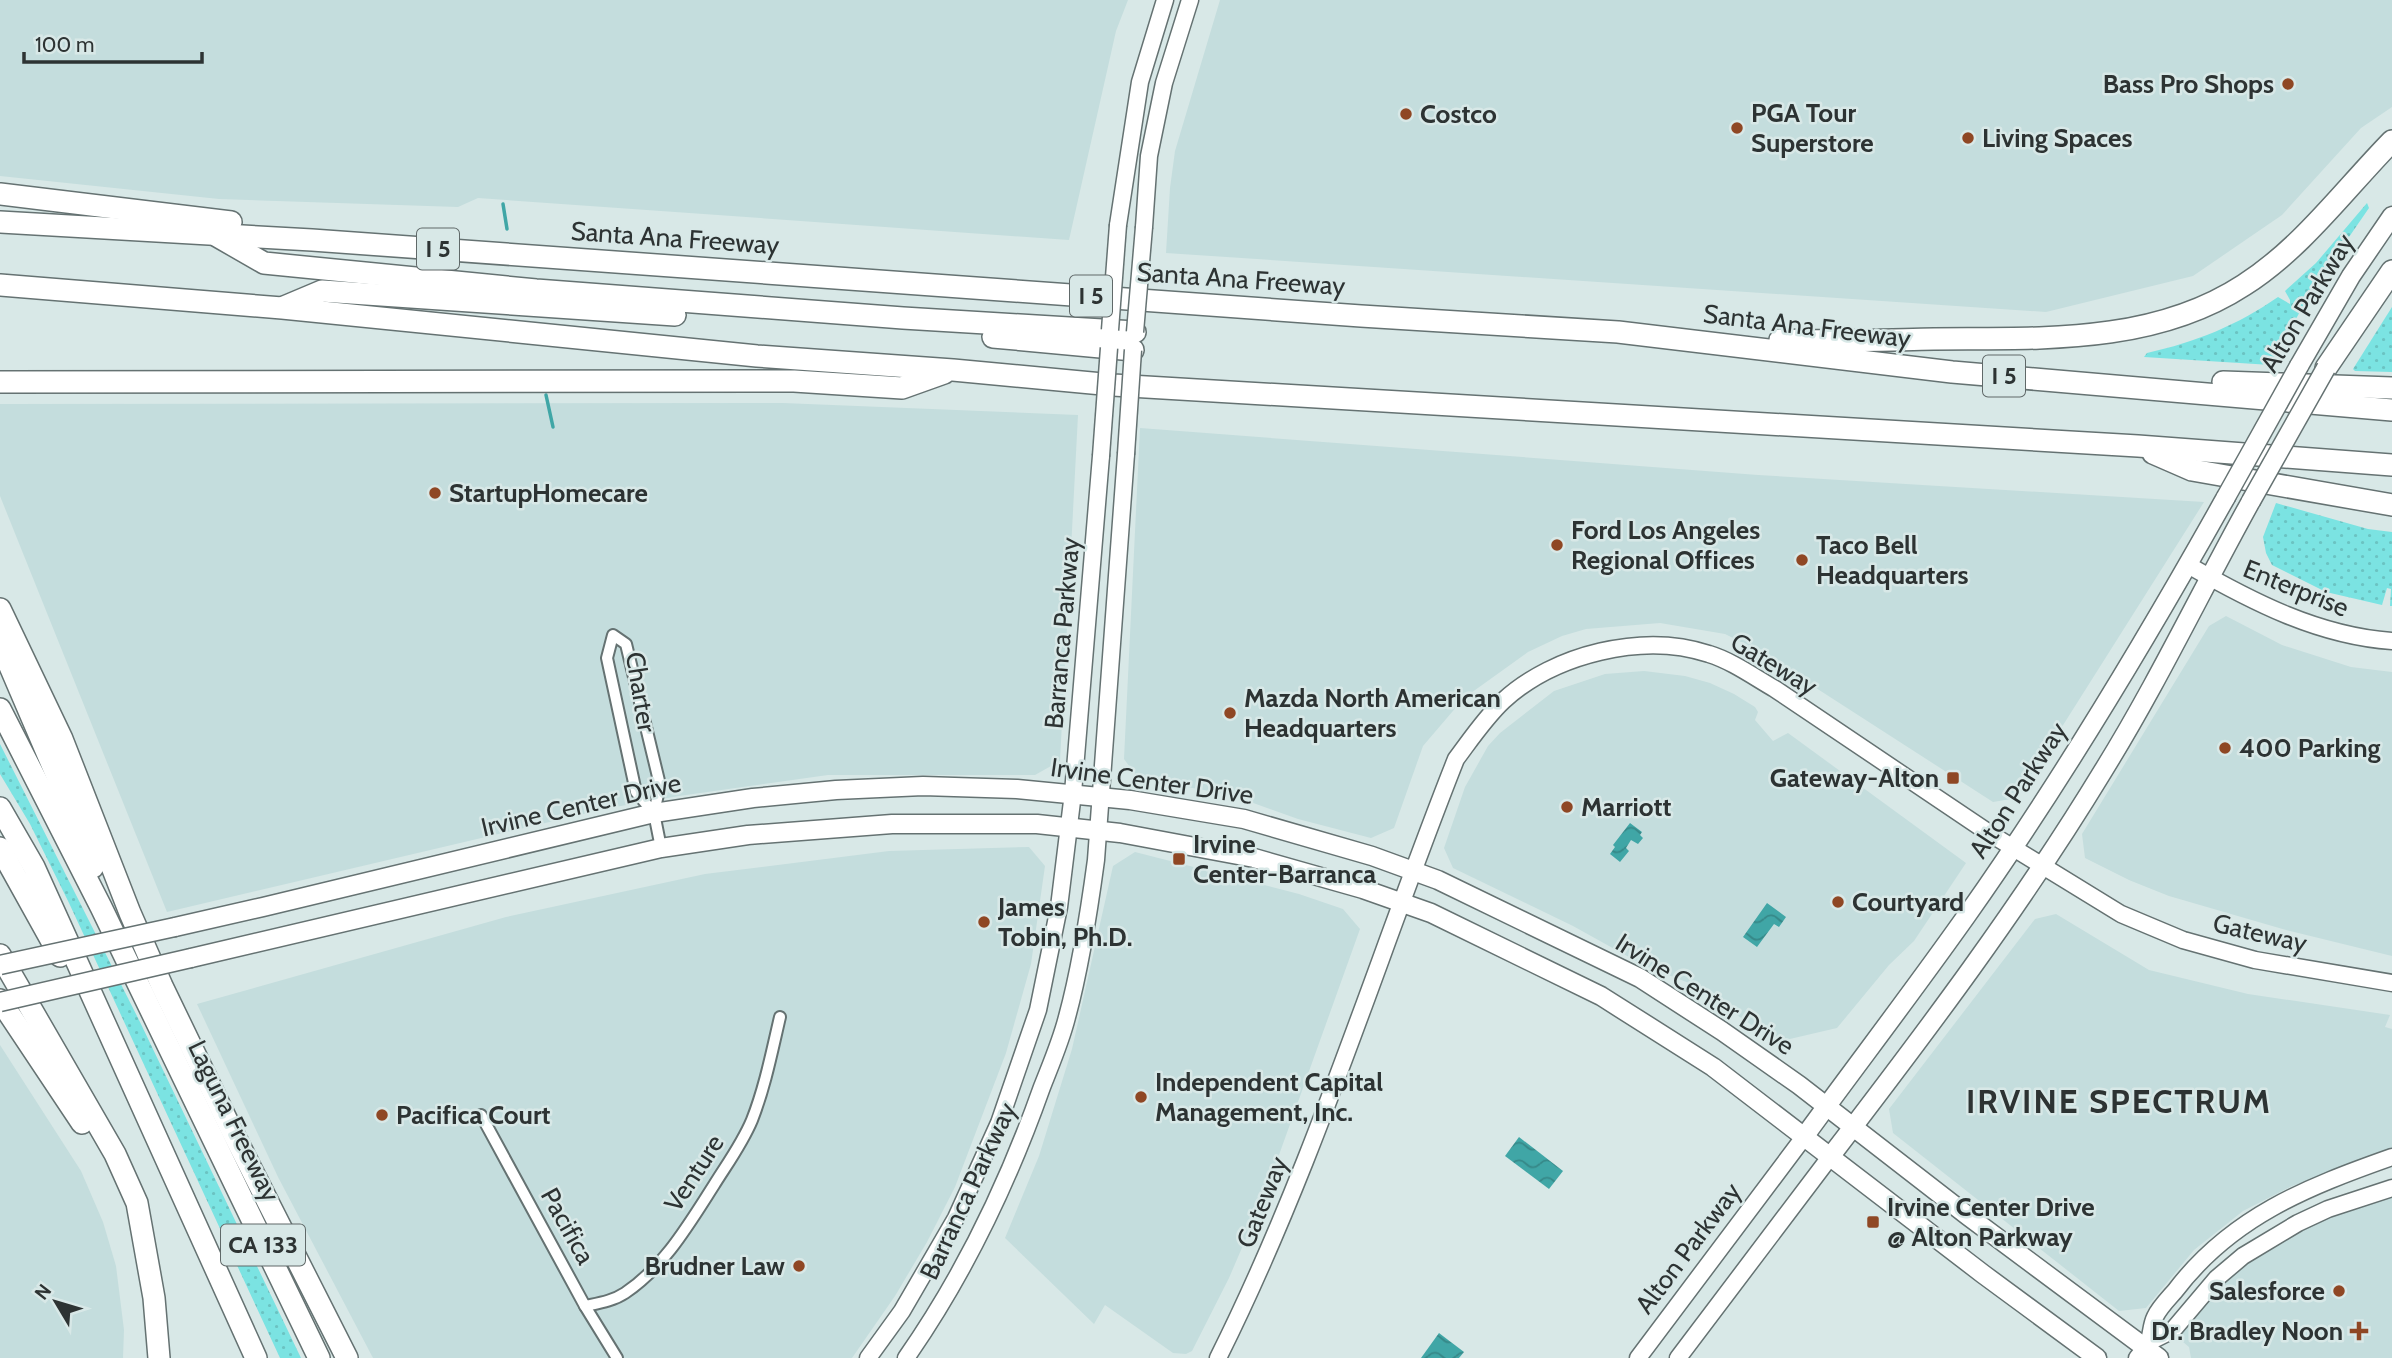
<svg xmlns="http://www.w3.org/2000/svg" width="2392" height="1358" font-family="Cabin,sans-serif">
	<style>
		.built { fill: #c4dddd }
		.green { fill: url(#green-dots) }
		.water { fill: url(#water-waves) }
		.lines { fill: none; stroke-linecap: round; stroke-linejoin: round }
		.stream { stroke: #40a6a6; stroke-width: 3.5 }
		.street-casing { stroke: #657272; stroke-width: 14 }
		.secondary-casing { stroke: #657272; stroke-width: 19 }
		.primary-casing { stroke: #657272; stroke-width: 21 }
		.highway-casing { stroke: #657272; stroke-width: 24 }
		.street { stroke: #fff; stroke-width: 10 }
		.secondary { stroke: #fff; stroke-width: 16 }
		.primary { stroke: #fff; stroke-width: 18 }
		.highway { stroke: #fff; stroke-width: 21 }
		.secondary-bridge-casing { stroke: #657272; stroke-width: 19; stroke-linecap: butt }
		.primary-bridge-casing { stroke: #657272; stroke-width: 21; stroke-linecap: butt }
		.secondary-bridge { stroke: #fff; stroke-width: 16 }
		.primary-bridge { stroke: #fff; stroke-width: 18 }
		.poi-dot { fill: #8f4724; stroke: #d8e8e7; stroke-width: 2.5 }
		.labels { text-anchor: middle; stroke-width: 5; stroke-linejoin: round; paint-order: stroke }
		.shield { fill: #d8e8e7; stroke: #606969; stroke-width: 2 }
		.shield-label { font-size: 24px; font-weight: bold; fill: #2d3333 }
		.poi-label { font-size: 26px; font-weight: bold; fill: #2d3333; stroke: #d8e8e7; text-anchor: start }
		.street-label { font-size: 26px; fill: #2d3333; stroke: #d8e8e7 }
		.district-label { font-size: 33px; font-weight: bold; letter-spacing: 2px; fill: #2d3333; stroke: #d8e8e7 }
	</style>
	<defs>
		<pattern id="green-dots" width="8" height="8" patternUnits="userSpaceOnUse" patternTransform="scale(1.75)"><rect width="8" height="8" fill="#7be3e2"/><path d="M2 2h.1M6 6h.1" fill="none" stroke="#6bc3c2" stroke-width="1.8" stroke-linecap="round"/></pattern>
		<pattern id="water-waves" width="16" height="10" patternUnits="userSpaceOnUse" patternTransform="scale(1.75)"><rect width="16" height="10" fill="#40a6a6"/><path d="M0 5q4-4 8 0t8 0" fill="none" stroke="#368888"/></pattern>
	</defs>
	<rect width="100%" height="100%" fill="#d8e8e7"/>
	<g class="built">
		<path d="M0,0H1128L1116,31L1069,240L478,198L458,207L219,199L0,176Z"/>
		<path d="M1220,0H2392V107L2361,128L2282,215L2193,276L2046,312L1166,253L1170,188L1175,151Z"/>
		<path d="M783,403L1078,415L1060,761L1035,775H828L679,796L609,808L167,912L0,496V404Z"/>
		<path d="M1140,428L1758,475L2204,502L2017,798L1993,802L1757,650L1725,634L1660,623L1586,629L1562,636L1528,652L1464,698L1423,746L1394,828L1371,838L1298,819L1231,795L1138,778L1124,759Z"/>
		<path d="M2226,616L2282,645L2351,667L2392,672V956L2286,930L2169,896L2129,880L2085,858L2082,834L2209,626Z"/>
		<path d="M1644,671L1685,676L1710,683L1734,694L1755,707L1758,712L1755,720L1773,741L1788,733L1966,863L1914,941L1889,965L1837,1028L1777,1042L1689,983L1645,966L1573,926L1453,868L1444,848L1465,787L1488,746L1500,733L1554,691L1605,674Z"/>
		<path d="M1029,847L1045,866L1031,964L1006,1053L955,1187L927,1242L895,1296L852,1358H373L278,1177L197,1004L506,917L705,874L889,851Z"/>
		<path d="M1135,852L1299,894L1343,909L1360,929L1265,1194L1229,1278L1192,1351L1186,1354L1173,1353L1105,1305L1094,1324L1005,1238L1039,1156L1072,1049L1113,866Z"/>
		<path d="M2056,914L2149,970L2248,994L2390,1015L2385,1027L2392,1029V1150L2292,1186L2243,1211L2194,1250L2146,1308L2119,1311L1893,1133L1889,1109L2035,919Z"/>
		<path d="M0,1045L81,1171L103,1222L116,1266L124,1330L123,1358H0Z"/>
		<path d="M2392,1196V1358H2191L2189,1347L2177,1337L2217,1286L2271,1242L2323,1218Z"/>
	</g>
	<g class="green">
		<path d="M2367,203L2369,208L2309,295L2271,365L2144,357L2147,353C2196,342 2238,325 2278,297L2290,304V300L2285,291L2316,263Z"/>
		<path d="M2392,307V372L2355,371L2353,369Z"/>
		<path d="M2276,503L2368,529L2392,532V606H2390L2391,589L2387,588L2382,605L2326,592L2272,565L2266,553L2263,537Z"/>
		<path d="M0,744L140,1022L301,1358H280L69,903L30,824L0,774Z"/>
	</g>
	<g class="water">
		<path d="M1630,823L1642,832L1640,835L1643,838L1638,844L1631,840L1626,848L1629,851L1620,862L1610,854L1615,847L1613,845Z"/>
		<path d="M1767,903L1786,917L1779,927L1774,924L1757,947L1743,937Z"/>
		<path d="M1519,1137L1563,1171L1549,1189L1505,1156Z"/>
		<path d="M1439,1333L1464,1352L1459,1358H1421Z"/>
	</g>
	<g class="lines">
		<g class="stream">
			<path d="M503,204L507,229"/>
			<path d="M546,395L553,427"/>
		</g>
		<g class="street-casing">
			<g id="street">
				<path d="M654,813L636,792L607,658L613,635L626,644L660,785L654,813L661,848"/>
				<path d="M481,1115L585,1306L617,1358"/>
				<path d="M585,1306C599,1303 613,1301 625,1293C664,1267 689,1224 714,1185C727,1164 742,1144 752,1120C765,1087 772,1051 780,1017"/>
			</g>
		</g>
		<g class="secondary-casing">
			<g id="secondary">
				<path d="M1118,225L1140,82L1165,0"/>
				<path d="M1144,227L1149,156L1164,83L1190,0"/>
				<path d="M2188,565C2251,601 2318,636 2392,641"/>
				<path d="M2146,1347C2152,1338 2150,1327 2155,1317C2159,1308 2168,1299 2175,1291C2231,1217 2307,1187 2392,1157"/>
				<path d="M868,1358L902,1311L956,1218L999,1123L1038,1010L1059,907L1073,793L1101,456"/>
				<path d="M906,1358C964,1275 1008,1183 1042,1087C1051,1064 1061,1041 1067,1017C1081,966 1089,912 1096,860L1126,454"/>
				<path d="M1218,1358C1314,1166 1377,958 1456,759C1471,739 1485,718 1503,701C1554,654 1643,632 1709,654C1732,661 1754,677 1775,689L1989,833L2121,914L2183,940L2255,960L2392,983"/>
				<path d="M1638,1358L1804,1137"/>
				<path d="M1678,1358L1830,1157"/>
				<path d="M2137,1358L2151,1341L2173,1330L2217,1278L2243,1256L2298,1223L2328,1209L2392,1188"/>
			</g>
		</g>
		<g class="primary-casing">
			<g id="primary">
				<path d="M2299,366L2351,276L2392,216"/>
				<path d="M175,927L263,907L654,813L753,798L836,790L923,786L1017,789L1130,800L1244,819L1372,856L1438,880L1640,978L1722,1031L1799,1085L1968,1216L2159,1358"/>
				<path d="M191,958L661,848L748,835L892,824H1037L1120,833L1254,858L1363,889L1431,913L1601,996L1713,1067L1983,1274L2097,1358"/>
				<path d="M1804,1137C1858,1063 1914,990 1967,915C2061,782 2146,640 2226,497"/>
				<path d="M1830,1157C1926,1032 2021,906 2103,771C2157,684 2201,591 2251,501"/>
			</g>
		</g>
		<g class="highway-casing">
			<g id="highway">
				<path d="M0,194L231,222"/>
				<path d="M0,222L312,240L1361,316L1618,332L1952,372L2392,410"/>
				<path d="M217,236L264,263L536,290L903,318L1135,332"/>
				<path d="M0,285L282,308L757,356L953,370L1113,385L2138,446L2392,465"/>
				<path d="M284,307L322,291L675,315"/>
				<path d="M993,337L1133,350"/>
				<path d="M1780,340C1831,342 1883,340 1934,339C2039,338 2152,345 2244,285C2302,248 2344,190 2392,141"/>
				<path d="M2326,368L2392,271"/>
				<path d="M0,382L794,381L902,388L944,373"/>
				<path d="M2223,382L2392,388"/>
				<path d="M2153,453L2192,470L2392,505"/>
				<path d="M0,609L62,739L130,913L162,986L232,1131L347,1358"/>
				<path d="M0,643L69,804L93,867"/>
				<path d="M0,709L101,907L319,1358"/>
				<path d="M0,808L34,867L256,1358"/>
				<path d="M0,848L60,956"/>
				<path d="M0,955L115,1154L137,1203L154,1298L159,1358"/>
				<path d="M0,1000L82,1123"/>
			</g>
		</g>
		<use href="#street" class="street"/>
		<use href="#secondary" class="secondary"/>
		<use href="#primary" class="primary"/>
		<use href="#highway" class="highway"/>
		<g class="secondary-bridge-casing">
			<g id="secondary-bridge">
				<path d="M1110,330L1118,225"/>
				<path d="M1135,332L1144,227"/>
				<path d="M1126,454L1133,350"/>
				<path d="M1101,456L1109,348"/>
			</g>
		</g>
		<g class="primary-bridge-casing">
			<g id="primary-bridge">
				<path d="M2226,497L2299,366"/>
				<path d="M2251,501L2326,368"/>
				<path d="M0,965L175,927"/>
				<path d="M0,1002L191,958"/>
			</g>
		</g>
		<use href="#secondary-bridge" class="secondary-bridge"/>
		<use href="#primary-bridge" class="primary-bridge"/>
	</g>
	<g class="poi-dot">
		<circle cx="2288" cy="84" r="7"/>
		<circle cx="1406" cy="114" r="7"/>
		<circle cx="1737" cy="128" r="7"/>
		<circle cx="1968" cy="138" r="7"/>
		<circle cx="435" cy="493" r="7"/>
		<circle cx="1557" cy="545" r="7"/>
		<circle cx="1802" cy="560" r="7"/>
		<circle cx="1230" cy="713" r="7"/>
		<circle cx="2225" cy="748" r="7"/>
		<rect x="1946" y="771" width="14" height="14" rx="3.5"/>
		<circle cx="1567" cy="807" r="7"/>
		<rect x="1172" y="852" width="14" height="14" rx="3.5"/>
		<circle cx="1838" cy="902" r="7"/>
		<circle cx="984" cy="922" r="7"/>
		<circle cx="1141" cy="1097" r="7"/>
		<circle cx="382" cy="1115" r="7"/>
		<rect x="1866" y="1215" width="14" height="14" rx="3.5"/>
		<circle cx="799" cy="1266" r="7"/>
		<circle cx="2339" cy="1291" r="7"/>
		<path d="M2355.5 1320.5h7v7h7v7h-7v7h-7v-7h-7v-7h7z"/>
	</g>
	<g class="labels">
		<g class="shield">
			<rect x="417" y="228.5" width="42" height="41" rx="5"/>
			<rect x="1070" y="275.5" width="42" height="41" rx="5"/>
			<rect x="1983" y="355.5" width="42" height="41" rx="5"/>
			<rect x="221" y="1224.5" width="84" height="41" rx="5"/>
		</g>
		<g class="shield-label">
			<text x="438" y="257">I 5</text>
			<text x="1091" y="304">I 5</text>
			<text x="2004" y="384">I 5</text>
			<text x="263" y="1253">CA 133</text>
		</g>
		<g class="poi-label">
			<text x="2274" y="93" text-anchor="end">Bass Pro Shops</text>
			<text x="1751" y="122">PGA Tour<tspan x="1751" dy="30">Superstore</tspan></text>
			<text x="1420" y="123">Costco</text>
			<text x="1982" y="147">Living Spaces</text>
			<text x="449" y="502">StartupHomecare</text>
			<text x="1571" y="539">Ford Los Angeles<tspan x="1571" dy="30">Regional Offices</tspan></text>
			<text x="1816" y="554">Taco Bell<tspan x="1816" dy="30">Headquarters</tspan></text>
			<text x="1244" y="707">Mazda North American<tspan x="1244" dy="30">Headquarters</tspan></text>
			<text x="2239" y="757">400 Parking</text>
			<text x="1939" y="787" text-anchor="end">Gateway-Alton</text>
			<text x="1581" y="816">Marriott</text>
			<text x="1193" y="853">Irvine<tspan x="1193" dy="30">Center-Barranca</tspan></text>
			<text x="1852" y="911">Courtyard</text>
			<text x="998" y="916">James<tspan x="998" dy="30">Tobin, Ph.D.</tspan></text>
			<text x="1155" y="1091">Independent Capital<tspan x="1155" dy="30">Management, Inc.</tspan></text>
			<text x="396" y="1124">Pacifica Court</text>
			<text x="1887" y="1216">Irvine Center Drive<tspan x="1887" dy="30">@ Alton Parkway</tspan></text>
			<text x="785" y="1275" text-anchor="end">Brudner Law</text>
			<text x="2325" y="1300" text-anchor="end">Salesforce</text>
			<text x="2343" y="1340" text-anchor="end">Dr. Bradley Noon</text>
		</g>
		<g class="street-label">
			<text transform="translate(675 238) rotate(4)" y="9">Santa Ana Freeway</text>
			<text transform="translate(1241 279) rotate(4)" y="9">Santa Ana Freeway</text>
			<text transform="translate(2307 303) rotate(-59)" y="9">Alton Parkway</text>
			<text transform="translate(1807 326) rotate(7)" y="9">Santa Ana Freeway</text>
			<text transform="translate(2296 588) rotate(22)" y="9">Enterprise</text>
			<text transform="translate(1062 633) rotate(-85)" y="9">Barranca Parkway</text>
			<text transform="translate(1774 664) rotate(31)" y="9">Gateway</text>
			<text transform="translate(641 692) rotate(81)" y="9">Charter</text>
			<text transform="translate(1152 781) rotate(8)" y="9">Irvine Center Drive</text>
			<text transform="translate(2018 790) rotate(-57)" y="9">Alton Parkway</text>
			<text transform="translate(581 805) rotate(-13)" y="9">Irvine Center Drive</text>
			<text transform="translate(2260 933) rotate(13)" y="9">Gateway</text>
			<text transform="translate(1705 994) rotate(32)" y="9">Irvine Center Drive</text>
			<text transform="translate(234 1121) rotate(64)" y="9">Laguna Freeway</text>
			<text transform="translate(694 1173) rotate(-57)" y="9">Venture</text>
			<text transform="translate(968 1191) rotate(-65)" y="9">Barranca Parkway</text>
			<text transform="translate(1262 1202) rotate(-68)" y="9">Gateway</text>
			<text transform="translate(568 1226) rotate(61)" y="9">Pacifica</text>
			<text transform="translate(1688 1248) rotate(-53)" y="9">Alton Parkway</text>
		</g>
		<g class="district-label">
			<text x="2119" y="1113">IRVINE SPECTRUM</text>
		</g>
	</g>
	<g transform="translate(56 1302) rotate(308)" stroke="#d8e8e7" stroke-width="5" paint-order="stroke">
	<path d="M0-5L12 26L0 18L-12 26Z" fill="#2d3333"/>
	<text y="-10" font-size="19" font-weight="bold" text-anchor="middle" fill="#2d3333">N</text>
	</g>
	<path d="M24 52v10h178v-10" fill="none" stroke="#2d3333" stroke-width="3.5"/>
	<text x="35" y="52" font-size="21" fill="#2d3333" stroke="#d8e8e7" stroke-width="5" paint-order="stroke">100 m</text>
</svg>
